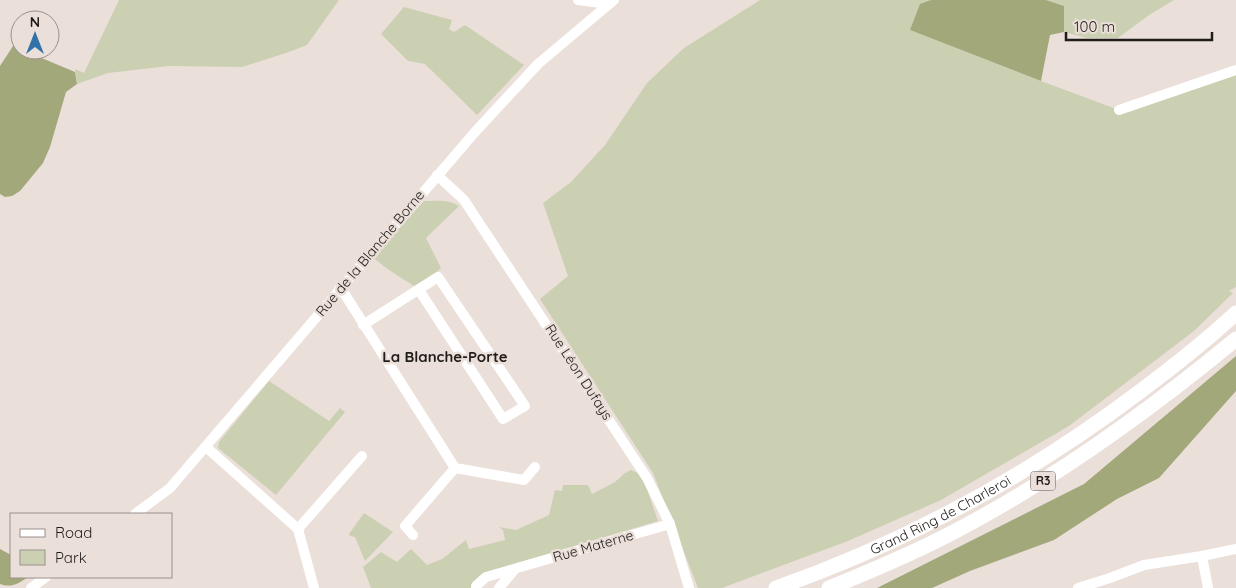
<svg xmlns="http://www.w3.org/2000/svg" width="1236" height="588" font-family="Quicksand,sans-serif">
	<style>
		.green { fill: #ccd0b2 }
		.forest { fill: #a3a87a }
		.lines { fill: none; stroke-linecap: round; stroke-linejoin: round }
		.minor { stroke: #fff; stroke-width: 10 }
		.highway { stroke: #fff; stroke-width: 15 }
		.labels { text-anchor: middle; stroke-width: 5; stroke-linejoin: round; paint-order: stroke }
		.shield { fill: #ebdfd9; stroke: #5d5653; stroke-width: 1 }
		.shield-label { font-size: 12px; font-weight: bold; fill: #201c1a }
		.street-label { font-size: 14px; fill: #201c1a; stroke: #ebdfd9 }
		.neighbourhood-label { font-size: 15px; font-weight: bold; fill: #201c1a; stroke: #ebdfd9 }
	</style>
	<rect width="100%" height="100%" fill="#ebdfd9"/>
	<g class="green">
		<path d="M119,0H339L307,45L289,52L242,67L169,66L108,73L77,84L75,69L84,73Z"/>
		<path d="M760,0H931L910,30L1041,81L1119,110L1236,75V287L1229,291L1233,293L1194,331L1069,426L941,500L848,541L722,588H698L653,473L540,299L568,276L543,203L571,182L605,145L647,83L684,48Z"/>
		<path d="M1046,0H1174L1149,15L1118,38H1087L1064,32V6Z"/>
		<path d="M404,7L452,20L449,29L454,32L465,25L524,65L477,115L425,64L408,61L381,34Z"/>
		<path d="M424,201C436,201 449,199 459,206L426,238L441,268L433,275L414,286L389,270L372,257Z"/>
		<path d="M269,381L329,421L340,408L345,412L276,495L218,448L219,442Z"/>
		<path d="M631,470L642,475L658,521L484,573L473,588H371L363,567L381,552L397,562L411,549L427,565L442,559L466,540L469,549L505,540L503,530L499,527L516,530L549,515L555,490L562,491L563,485H588L592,494L615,482L625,473Z"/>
		<path d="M364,513L393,532L365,561L355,537L350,536L349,534Z"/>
	</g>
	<g class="forest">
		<path d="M931,0H1046L1064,6V32L1050,35L1041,81L910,30L920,4Z"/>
		<path d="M13,46L75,72L77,84L66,92L50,147L43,163L20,191L12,196L5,197L0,194V66Z"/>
		<path d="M1236,356V391L1159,478L1117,499L1054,540L970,571L932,588H877L1084,484Z"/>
		<path d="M0,549L11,555V577H28C18,584 11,588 0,584Z"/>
	</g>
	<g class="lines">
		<g class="minor">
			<path d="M578,0L609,4"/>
			<path d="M1119,110L1236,70"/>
			<path d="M437,175L464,200L647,478L670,524L689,588"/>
			<path d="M339,289L344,293L455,468L524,480L535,467"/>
			<path d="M363,325L438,277L525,406L503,419L419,290"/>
			<path d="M206,447L298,529L314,588"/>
			<path d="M135,514L170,488L475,132L538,64L614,0"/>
			<path d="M298,529L362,456"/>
			<path d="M413,535L405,526L455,468"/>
			<path d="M1202,556L1208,588"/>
			<path d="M31,588L46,577"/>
			<path d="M476,588V586L486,577L670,524"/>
			<path d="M499,588L515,569"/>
			<path d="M1078,588L1110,578L1144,565L1202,556L1236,549"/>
		</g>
		<g class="highway">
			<path id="s1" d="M776,588C907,542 1031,474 1142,390C1174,366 1206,341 1236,313"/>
			<path d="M829,588C866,573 904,557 940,539C1047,485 1144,415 1236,339"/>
		</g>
	</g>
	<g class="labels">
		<rect class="shield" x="1030.5" y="471.5" width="25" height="19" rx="4"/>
		<g class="shield-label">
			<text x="1043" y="485">R3</text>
		</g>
		<g class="street-label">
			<text transform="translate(370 253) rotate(-50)" y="5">Rue de la Blanche Borne</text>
			<text transform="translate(579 372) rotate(57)" y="5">Rue Léon Dufays</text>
			<text dy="5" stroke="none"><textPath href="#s1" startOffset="180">Grand Ring de Charleroi</textPath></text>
			<text transform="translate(593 546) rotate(-16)" y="5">Rue Materne</text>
		</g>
		<g class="neighbourhood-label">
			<text x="445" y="362">La Blanche-Porte</text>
		</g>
	</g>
	<rect x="10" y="513" width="162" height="65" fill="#ebdfd9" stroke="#9a918d"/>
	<rect x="20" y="529" width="25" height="8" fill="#ffffff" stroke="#9a918d"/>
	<text x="55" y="538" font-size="15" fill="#201c1a">Road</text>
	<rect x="20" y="550" width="25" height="15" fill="#ccd0b2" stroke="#9a918d"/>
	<text x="55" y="563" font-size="15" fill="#201c1a">Park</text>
	<g transform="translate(35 35)"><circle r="24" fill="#ebdfd9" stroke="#9a918d"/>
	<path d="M0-4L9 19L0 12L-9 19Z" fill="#3272a9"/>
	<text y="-8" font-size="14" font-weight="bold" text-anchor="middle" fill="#201c1a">N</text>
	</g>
	<path d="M1066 32v8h146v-8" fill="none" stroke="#201c1a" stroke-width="2.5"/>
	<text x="1074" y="32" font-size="15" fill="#201c1a" stroke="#ebdfd9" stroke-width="4" paint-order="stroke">100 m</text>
</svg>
